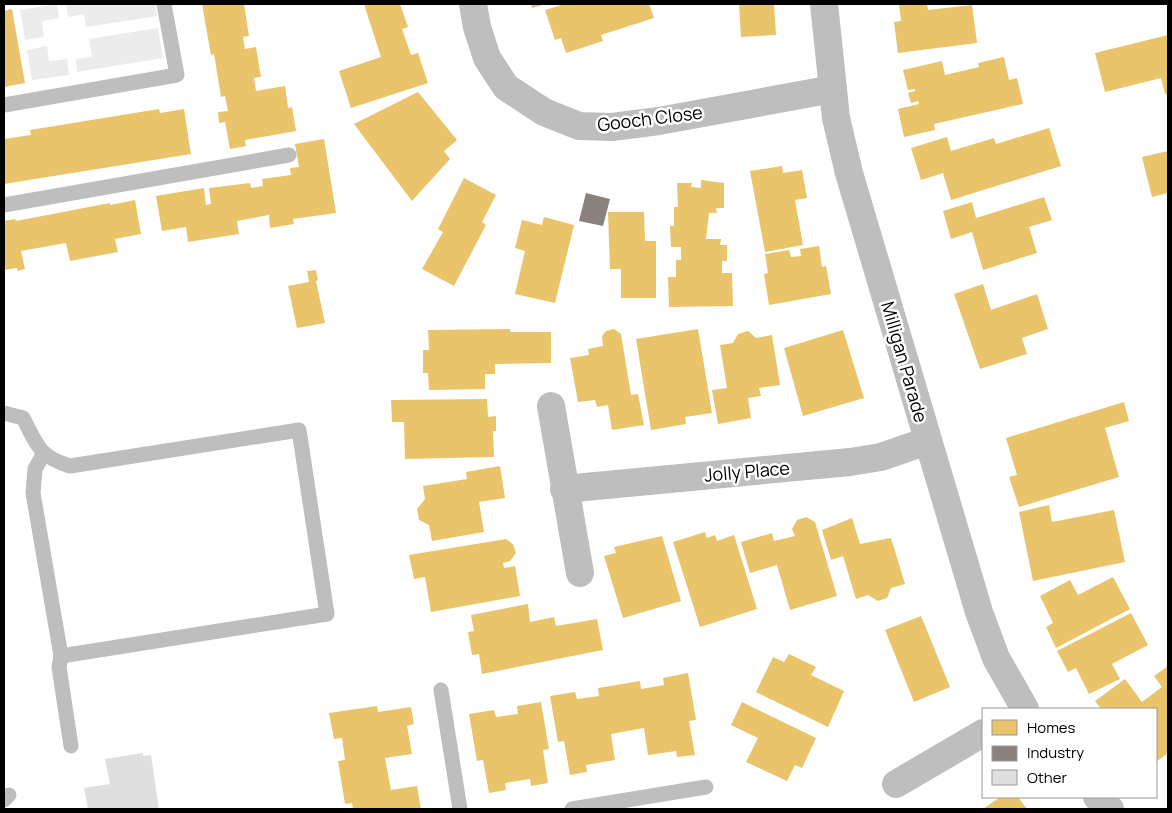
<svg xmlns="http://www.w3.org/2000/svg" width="1172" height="813" font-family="Manrope,sans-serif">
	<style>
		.green { fill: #ececec }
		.homes { fill: #e9c46a }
		.industry { fill: #8a817c }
		.building { fill: #dfdfdf }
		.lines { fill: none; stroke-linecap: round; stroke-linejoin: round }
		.service { stroke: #bebebe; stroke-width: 15 }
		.minor { stroke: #bebebe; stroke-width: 28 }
		.labels { text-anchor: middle; stroke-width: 5; stroke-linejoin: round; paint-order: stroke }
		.street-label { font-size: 18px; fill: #000; stroke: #fff }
	</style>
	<rect width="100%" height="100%" fill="#fff"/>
	<g class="green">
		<path d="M57,4L59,18L42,21L44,37L25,40L20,10Z"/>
		<path d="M66,4H155L157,16L86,27L84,14L68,17Z"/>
		<path d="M158,28L163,58L77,72L76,59L92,57L89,39Z"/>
		<path d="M47,46L49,61L67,59L69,75L32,80L27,50Z"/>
	</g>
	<g class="homes">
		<path d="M202,4H244L249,36L243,37L245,49L256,47L261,77L254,78L256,91L285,86L288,108L292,107L296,131L245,140L246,146L230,149L225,122L219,123L218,112L228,111L225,96L221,97L214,54L211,55Z"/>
		<path d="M364,4H400L408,27L402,29L411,55L418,53L428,83L351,108L339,71L381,57Z"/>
		<path d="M531,4H546L532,8Z"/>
		<path d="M565,4H649L654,18L601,35L603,41L566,53L561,38L555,40L545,10Z"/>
		<path d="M739,4H774L776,35L741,37Z"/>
		<path d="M899,4H927L928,10L972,5L977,43L898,53L894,22L901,21Z"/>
		<path d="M12,9L25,83L4,87V11Z"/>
		<path d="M1168,35V94H1165L1161,78L1105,92L1095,53Z"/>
		<path d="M1004,57L1009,80L1017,78L1023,104L934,124L935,130L904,137L898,109L919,104L918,101L911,103L908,93L915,91V89L908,90L903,70L942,61L945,75L979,67L978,63Z"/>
		<path d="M418,92L457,140L444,151L450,159L412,201L354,124Z"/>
		<path d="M159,109L160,113L184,109L191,154L4,184V139L31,135L30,130Z"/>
		<path d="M1049,128L1061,166L951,200L943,173L921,180L911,148L947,137L951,151L994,138L996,144Z"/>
		<path d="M324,139L336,213L293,219L294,224L270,228L269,215L237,221L239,234L188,242L186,227L162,231L156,196L204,188L206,205L211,204L209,188L250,183L251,188L263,186L262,179L291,175L290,168L299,167L295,144Z"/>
		<path d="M1168,151V193L1152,197L1142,157Z"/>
		<path d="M782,166L783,173L802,170L807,198L795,200L803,245L765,252L750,171Z"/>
		<path d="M464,178L496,195L482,222L486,225L454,286L422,269L443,232L438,229Z"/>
		<path d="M701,180L724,183V208H716L717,213H709L706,239H721L720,245H727V261H722V273H732L733,306L669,307L668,277H676V260H681V247H671L670,226H674V207H678L677,183H692L691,187L701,188Z"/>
		<path d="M1044,197L1052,220L1029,227L1037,253L983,270L972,232L951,239L943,211L972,202L976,218Z"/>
		<path d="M135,200L141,234L115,239L118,252L70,261L66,243L21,251L25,269L17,271V268L4,270V221L15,219L16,221L110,203V205Z"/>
		<path d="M608,212H644L645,241H656V298H621V269H610Z"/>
		<path d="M544,217L574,225L555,303L515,294L525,251L515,248L522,220L542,225Z"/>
		<path d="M819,246L822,267L826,266L831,294L769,305L764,274L768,273L765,254L789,250L791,257L801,256L800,249Z"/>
		<path d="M316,270L318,280L316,281L325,323L297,328L288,286L309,282L307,271Z"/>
		<path d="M983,284L991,310L1037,294L1048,329L1022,338L1027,354L980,369L954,294Z"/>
		<path d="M510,329V332H551V363L495,364V374H485V389L429,390L428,373H423V350H429L428,330Z"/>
		<path d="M614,329L621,334L631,395L638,394L644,425L612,430L608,405L597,407L595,400L578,402L570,358L589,355L588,349L603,346L602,336L606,331Z"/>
		<path d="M698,329L712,413L685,417L686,424L651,430L636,339Z"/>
		<path d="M843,330L864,398L803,416L784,348Z"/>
		<path d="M748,331L756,338L772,335L780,385L759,388L761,396L748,398L751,418L718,424L712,390L727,388L720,345L733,343L738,334Z"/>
		<path d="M487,399L488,417L496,416V431H493L494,457L405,459L404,422H392L391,400Z"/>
		<path d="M1124,402L1129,421L1105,428L1119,477L1019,507L1009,477L1017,475L1006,438Z"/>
		<path d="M500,466L505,498L479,502L484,532L432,541L429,525L419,520L417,509L425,499L423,486L467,479L466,472Z"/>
		<path d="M1049,505L1052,522L1114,510L1125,562L1033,581L1019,512Z"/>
		<path d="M806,517L815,522L837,596L790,610L777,565L750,573L741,542L772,533L774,541L795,536L792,529L797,520Z"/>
		<path d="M852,518L860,544L891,538L905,584L891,588L887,598L878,601L868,595L856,599L843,556L831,560L822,530Z"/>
		<path d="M705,532L707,538L715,535L717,541L734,535L757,609L700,627L673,542Z"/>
		<path d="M662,536L681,601L623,618L604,556L616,553L614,547Z"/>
		<path d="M506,539L513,544L516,553L510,561L503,563L504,568L515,566L520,596L431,612L425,577L414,579L409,555Z"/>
		<path d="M1113,577L1130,609L1056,648L1046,627L1053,623L1040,596L1070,580L1078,595Z"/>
		<path d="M528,604L530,622L554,617L556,626L597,619L603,650L482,674L479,654L472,655L468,632L474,631L471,615Z"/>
		<path d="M1131,613L1148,645L1112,664L1120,679L1089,694L1076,668L1068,672L1057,651Z"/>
		<path d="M921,616L950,687L914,702L885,630Z"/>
		<path d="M789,654L816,667L811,675L844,691L828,727L756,692L773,657L784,662Z"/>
		<path d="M1168,666V753L1156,762V709H1101L1095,701L1125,679L1142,702L1162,687L1154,676Z"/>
		<path d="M688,673L696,720L689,721L695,755L677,757L676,751L648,755L644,728L611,734L615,760L586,765L587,772L570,775L564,741L558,742L550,696L575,692L577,699L599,696L598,688L640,681L641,689L664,685L663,678Z"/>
		<path d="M541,702L549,749L543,750L548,783L531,786L530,779L505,783L506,790L489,793L483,760L477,761L469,714L494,710L496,717L518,714L517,706Z"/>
		<path d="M742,702L816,738L802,768L795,765L787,781L746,762L758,738L731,725Z"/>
		<path d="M377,706L378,712L411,707L414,724L407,726L412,754L385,758L391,790L417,786L421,809H353L352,803L345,804L338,761L345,760L342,738L334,739L329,713Z"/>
		<path d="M1000,797H1018L1027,809H983Z"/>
	</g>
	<path class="industry" d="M586,193L610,199L603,226L579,221Z"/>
	<path class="building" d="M143,753V756L151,755L159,809H88L84,788L110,784L105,759Z"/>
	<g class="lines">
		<g class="service">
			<path d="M4,105L177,75L164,4"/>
			<path d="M4,205L289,155"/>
			<path d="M4,413L23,418C38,446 38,456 70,466L299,430L327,614L61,656L33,493L35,469L44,453"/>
			<path d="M61,656L59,667L71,746"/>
			<path d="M441,690L460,809"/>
			<path d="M4,800L9,795"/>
			<path d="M572,809L706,787"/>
		</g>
		<g class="minor">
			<path d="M473,4L477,27L487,58L506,87L544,112L579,126L612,127L659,121L833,89"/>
			<path d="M824,4L836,118L849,173L979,612L996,658L1025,709"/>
			<path d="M551,406L580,573"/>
			<path d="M564,489L850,462L881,457L927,441"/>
			<path d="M896,784L983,733"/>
			<path d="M1097,797L1110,809"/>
		</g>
	</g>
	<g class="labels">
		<g class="street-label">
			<text transform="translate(650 119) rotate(-7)" y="6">Gooch Close</text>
			<text transform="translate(904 362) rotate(74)" y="6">Milligan Parade</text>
			<text transform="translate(747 472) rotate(-5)" y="6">Jolly Place</text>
		</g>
	</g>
	<rect width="1172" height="813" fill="none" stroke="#000000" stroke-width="10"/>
	<rect x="982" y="708" width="175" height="90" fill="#ffffff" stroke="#999999"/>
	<rect x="992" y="720" width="25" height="15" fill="#e9c46a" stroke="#999999"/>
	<text x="1027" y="733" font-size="15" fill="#000000">Homes</text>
	<rect x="992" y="746" width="25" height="15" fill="#8a817c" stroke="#999999"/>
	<text x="1027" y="758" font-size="15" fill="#000000">Industry</text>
	<rect x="992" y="770" width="25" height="15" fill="#dfdfdf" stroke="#999999"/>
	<text x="1027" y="783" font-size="15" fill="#000000">Other</text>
</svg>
